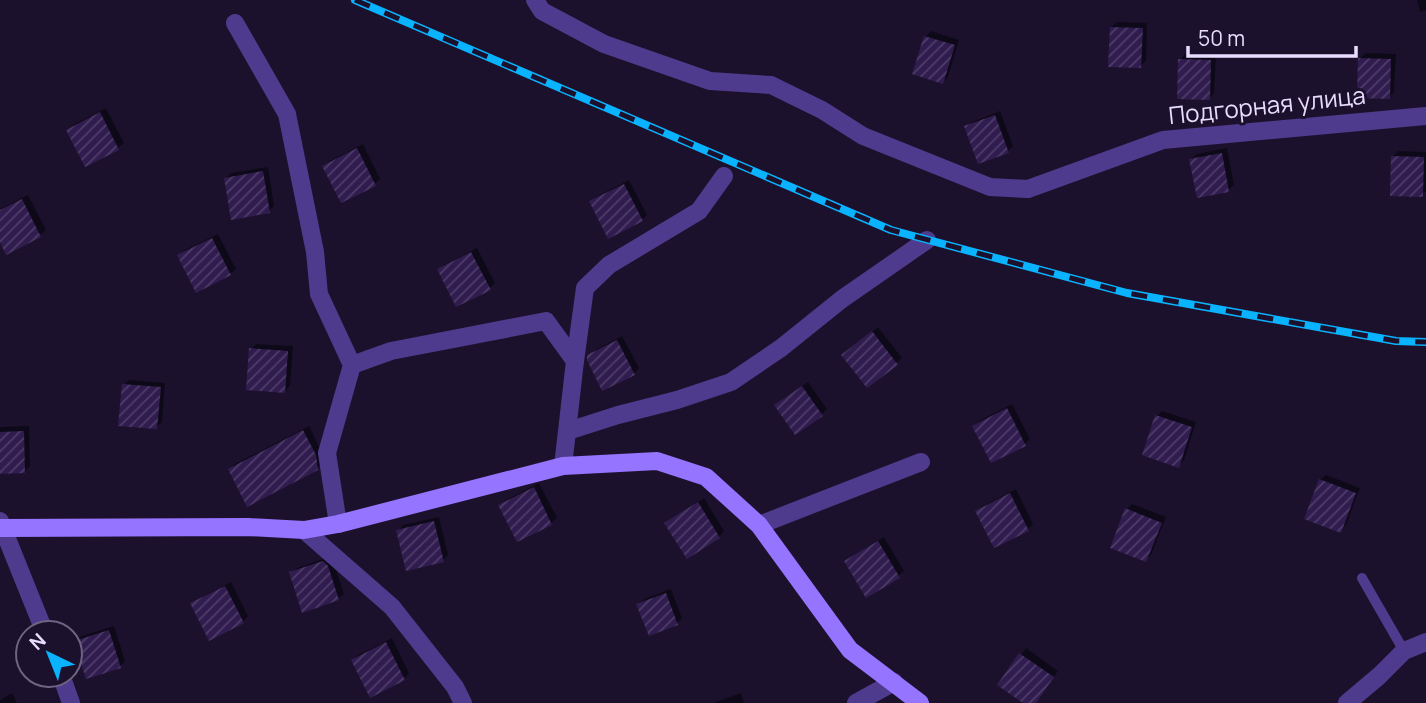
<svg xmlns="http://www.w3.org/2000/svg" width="1426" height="703" font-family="Manrope,sans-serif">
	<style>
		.shadow { fill: #0007 }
		.building { fill: url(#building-hatch) }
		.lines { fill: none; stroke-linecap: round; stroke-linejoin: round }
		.lane { stroke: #4f3b8d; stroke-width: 10 }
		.street { stroke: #4f3b8d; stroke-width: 18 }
		.secondary { stroke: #9574ff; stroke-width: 18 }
		.rail-casing { stroke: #09b3ff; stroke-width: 8 }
		.rail { stroke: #1c112d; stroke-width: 5; stroke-dasharray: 16; stroke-linecap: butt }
		.labels { text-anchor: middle; stroke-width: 6; stroke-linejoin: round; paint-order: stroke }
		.street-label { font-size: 24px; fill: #e8ddff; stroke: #1c112d }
	</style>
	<defs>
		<pattern id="building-hatch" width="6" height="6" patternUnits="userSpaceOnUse" patternTransform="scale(1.75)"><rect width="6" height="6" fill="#311c4f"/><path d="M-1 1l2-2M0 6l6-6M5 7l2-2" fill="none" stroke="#4f3d69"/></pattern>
	</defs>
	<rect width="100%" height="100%" fill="#1c112d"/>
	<g class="shadow">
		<path d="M1417,0H1426V10L1420,12Z"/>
		<path d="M1117,22L1147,23L1146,61L1140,66L1111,27Z"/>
		<path d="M931,31L959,40L948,77L943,82L925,37Z"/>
		<path d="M1365,53L1396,54L1394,92L1389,97L1360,59Z"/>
		<path d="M1185,54L1216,55L1214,93L1209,99L1180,60Z"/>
		<path d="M106,108L124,143L118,148L85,165L68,130L73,125Z"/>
		<path d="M1000,111L1013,146L1008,151L966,127L972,122Z"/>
		<path d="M363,144L380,179L375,184L342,201L324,166L330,161Z"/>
		<path d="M1227,148L1234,185L1228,190L1191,159L1197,154Z"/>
		<path d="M1398,151L1426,152V191L1422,195L1393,157Z"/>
		<path d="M268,167L274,206L269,211L226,178L231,173Z"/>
		<path d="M629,180L647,215L642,220L591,202L596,197Z"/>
		<path d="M28,195L46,230L40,235L7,252L0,238V209Z"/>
		<path d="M218,234L236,269L230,274L179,256L185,250Z"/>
		<path d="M477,248L495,283L490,288L439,270L444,265Z"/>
		<path d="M878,327L902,358L867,386L849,350Z"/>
		<path d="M622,336L639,368L634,374L589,356L595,350Z"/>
		<path d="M256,344L293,346L290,386L285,391L251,349Z"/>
		<path d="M129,380L165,383L162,422L156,428L124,385Z"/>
		<path d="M808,382L827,409L821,415L781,400Z"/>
		<path d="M1012,404L1030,439L1025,444L974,426L979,421Z"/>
		<path d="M1162,411L1196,422L1184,460L1178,466L1157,416Z"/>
		<path d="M29,426L30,466L25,471L0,472V427Z"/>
		<path d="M309,426L320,449L323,463L317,468L230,469L235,464Z"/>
		<path d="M1326,475L1360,488L1346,525L1341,531L1320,480Z"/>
		<path d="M539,483L557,518L551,523L518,540L500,505L506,500Z"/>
		<path d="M1016,489L1033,524L1028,529L977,511L983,506Z"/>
		<path d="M704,498L724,531L719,537L667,523Z"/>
		<path d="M1132,504L1166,517L1151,555L1146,560L1127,509Z"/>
		<path d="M439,517L448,555L443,560L398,531L403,525Z"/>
		<path d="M884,537L904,571L898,576L847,561Z"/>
		<path d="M329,557L333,561L344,594L338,599L291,573L297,568Z"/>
		<path d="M231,582L248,616L243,622L192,604L198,599Z"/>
		<path d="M671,589L682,618L677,623L638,605L644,599Z"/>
		<path d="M114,626L125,661L120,666L76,641L82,636Z"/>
		<path d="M392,638L409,673L404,679L353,660L358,655Z"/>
		<path d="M1026,648L1058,671L1035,703H1026L999,684Z"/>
		<path d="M12,693L17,703H0V700Z"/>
		<path d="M741,693L744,703H713Z"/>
	</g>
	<g class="building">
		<path d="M1110,27L1143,28L1141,68L1108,67Z"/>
		<path d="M924,36L955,45L943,84L912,74Z"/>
		<path d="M1358,58L1391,59L1390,99L1357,98Z"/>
		<path d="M1178,59L1211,60L1210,100L1177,99Z"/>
		<path d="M100,112L119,150L85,167L66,130Z"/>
		<path d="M995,115L1009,153L978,164L964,126Z"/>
		<path d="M357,148L376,186L341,203L322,166Z"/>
		<path d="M1222,153L1229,192L1197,198L1189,159Z"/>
		<path d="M1391,156L1424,157L1423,197L1390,196Z"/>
		<path d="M263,171L270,213L231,220L224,178Z"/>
		<path d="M624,184L643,221L608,239L589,201Z"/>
		<path d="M22,199L41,237L6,255L0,242V210Z"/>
		<path d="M212,238L231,275L196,293L177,255Z"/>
		<path d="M471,252L491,290L456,307L437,269Z"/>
		<path d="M872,331L898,365L867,388L841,355Z"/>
		<path d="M617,340L635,375L602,391L587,360V355Z"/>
		<path d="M249,348L288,351L285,393L246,390Z"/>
		<path d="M122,384L161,387L157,429L118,426Z"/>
		<path d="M802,386L823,416L795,435L774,405Z"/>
		<path d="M1007,408L1026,446L991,463L972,426Z"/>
		<path d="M1155,415L1192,427L1179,468L1142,455Z"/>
		<path d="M303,430L316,455L318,470L247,507L228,469Z"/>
		<path d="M24,431L25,473L0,474V432Z"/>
		<path d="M1319,479L1356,493L1341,533L1304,519Z"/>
		<path d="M534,487L552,525L517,542L498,505Z"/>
		<path d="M1010,493L1029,531L994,548L975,511Z"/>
		<path d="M698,502L720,538L687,559L664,523Z"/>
		<path d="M1125,508L1162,523L1146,562L1110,548Z"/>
		<path d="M434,521L444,562L406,571L396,530Z"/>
		<path d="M878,541L900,578L866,598L844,561Z"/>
		<path d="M323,561L328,566L339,600L302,613L289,572Z"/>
		<path d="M225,586L244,623L209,641L190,603Z"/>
		<path d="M666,593L678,625L649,636L636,604Z"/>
		<path d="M109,630L121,668L86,679L74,641Z"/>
		<path d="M386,642L405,680L370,698L351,660Z"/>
		<path d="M1019,653L1054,677L1036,703H1023L997,685Z"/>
	</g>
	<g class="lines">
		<path class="lane" d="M1362,578L1404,651"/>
		<g class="street">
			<path d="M535,0L542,11L604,44L710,81L771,85L822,110L863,136L990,187L1028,189L1163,140L1426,116"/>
			<path d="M235,23L287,114L315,252L319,294L352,365L327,453L338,524"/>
			<path d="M575,361L585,288L609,265L699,211L724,176"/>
			<path d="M352,365L391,351L546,321L575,361L563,466"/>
			<path d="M568,431L618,415L677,400L731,382L781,348L842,299L927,240"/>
			<path d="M0,521L45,633"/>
			<path d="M759,525L921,462"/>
			<path d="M304,530L392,607L455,687L463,703"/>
			<path d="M61,675L71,703"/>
			<path d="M856,703L894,682"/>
			<path d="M1347,703L1379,676L1404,651L1426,642"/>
		</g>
		<path class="secondary" d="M0,528L248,527L304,530L338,524L563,466L657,461L706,477L759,525L850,650L920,703"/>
		<g class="rail-casing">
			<path id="rail" d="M355,0L891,230L1127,293L1396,341L1426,342"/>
		</g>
		<use href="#rail" class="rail"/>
	</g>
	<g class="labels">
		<g class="street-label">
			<text transform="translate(1267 106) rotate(-6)" y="8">Подгорная улица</text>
		</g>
	</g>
	<g transform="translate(49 654) rotate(317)"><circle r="33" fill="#1c112d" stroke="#6e6381" stroke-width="2"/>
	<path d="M0-5L12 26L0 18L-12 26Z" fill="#09b3ff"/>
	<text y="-10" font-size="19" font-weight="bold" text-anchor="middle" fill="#e8ddff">N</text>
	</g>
	<path d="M1188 46v10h168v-10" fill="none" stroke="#e8ddff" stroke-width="3.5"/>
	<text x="1198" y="46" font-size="21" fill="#e8ddff" stroke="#1c112d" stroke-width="5" paint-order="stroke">50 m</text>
</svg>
